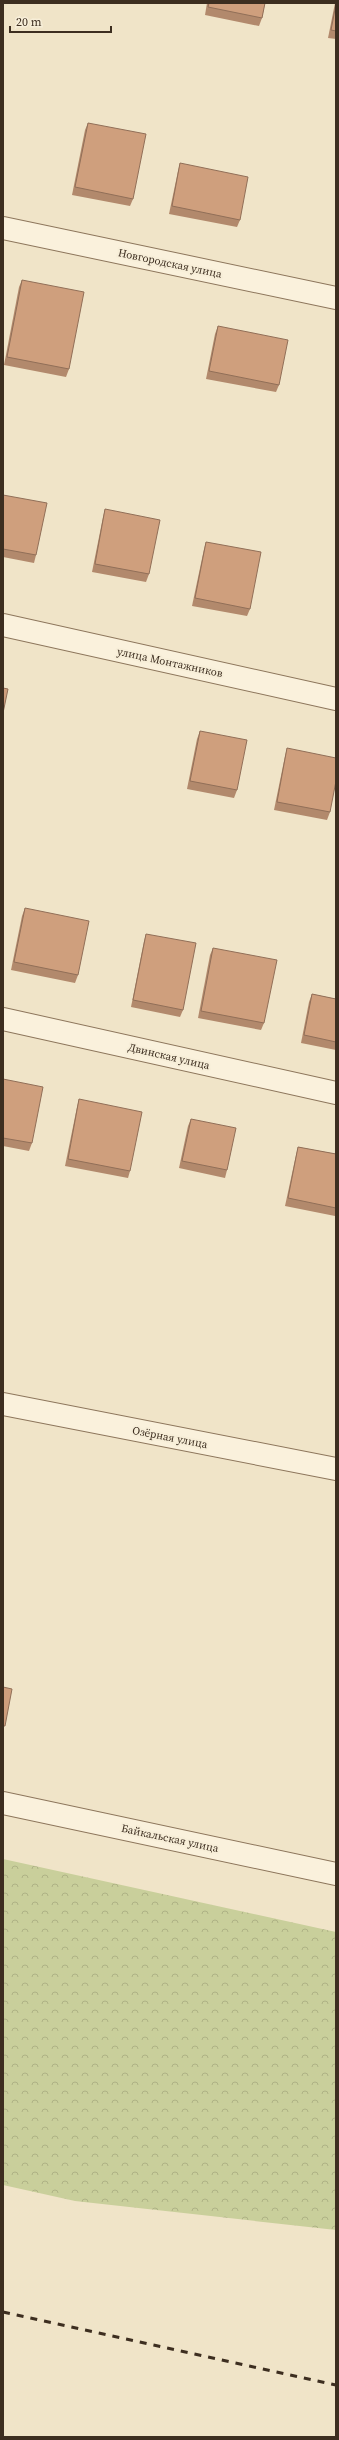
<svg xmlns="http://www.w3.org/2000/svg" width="339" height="2440" font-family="'Source Serif 4',serif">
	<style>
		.forest { fill: url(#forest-crowns) }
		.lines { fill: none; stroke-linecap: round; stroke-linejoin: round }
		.street-casing { stroke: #8d765c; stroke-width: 24 }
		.street { stroke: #faf1dc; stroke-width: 22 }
		.rail { stroke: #3d2e20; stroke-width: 3; stroke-dasharray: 7 7; stroke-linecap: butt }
		.wall { fill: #b2896c }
		.building { fill: #cf9f7d; stroke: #916f58 }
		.labels { text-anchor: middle; stroke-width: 4; stroke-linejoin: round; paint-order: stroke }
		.street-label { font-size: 11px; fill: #3d2e20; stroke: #f7eed8 }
	</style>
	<defs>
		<pattern id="forest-crowns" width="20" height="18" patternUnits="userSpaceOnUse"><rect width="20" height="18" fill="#c9cf9b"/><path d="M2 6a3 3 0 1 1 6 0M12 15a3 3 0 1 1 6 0" fill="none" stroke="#aeb285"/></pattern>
	</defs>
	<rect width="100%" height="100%" fill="#f0e4c8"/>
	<path class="forest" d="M3,1859L336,1932V2230L75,2201L3,2185Z"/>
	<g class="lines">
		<g class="street-casing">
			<g id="street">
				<path d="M3,228L336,298"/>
				<path d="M3,625L336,699"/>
				<path d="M3,1019L336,1093"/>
				<path d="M3,1404L336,1469"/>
				<path d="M3,1803L336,1874"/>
			</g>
		</g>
		<use href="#street" class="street"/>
		<path class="rail" d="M3,2312L336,2385"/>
	</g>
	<g class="wall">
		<path d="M207,3H265L262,18L259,26L205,15Z"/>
		<path d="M335,3H336V39L328,38Z"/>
		<path d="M88,123L133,199L130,206L72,195L85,130Z"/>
		<path d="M180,163L240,220L237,227L169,214L178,171Z"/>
		<path d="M22,280L69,369L66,377L4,365L19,287Z"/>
		<path d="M218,326L279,385L276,392L206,379L215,334Z"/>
		<path d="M3,495L36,555L34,563L3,557Z"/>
		<path d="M105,509L149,574L146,582L92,572L103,517Z"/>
		<path d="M206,542L250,609L247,616L192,606L204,549Z"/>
		<path d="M200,731L237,790L234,798L187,789L197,739Z"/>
		<path d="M287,748L330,812L327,820L274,810L285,756Z"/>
		<path d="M25,908L78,975L75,983L11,970L22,916Z"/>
		<path d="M146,934L183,1010L180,1017L131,1007L144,941Z"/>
		<path d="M213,948L264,1023L261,1030L198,1018L210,955Z"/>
		<path d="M312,994L336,999V1050L301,1043L309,1002Z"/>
		<path d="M3,1079L32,1143L29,1151L3,1146Z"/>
		<path d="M79,1099L130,1171L128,1178L65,1166L77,1107Z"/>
		<path d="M191,1119L227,1170L225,1178L179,1168L188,1126Z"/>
		<path d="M298,1147L336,1154V1213L335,1216L285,1206L296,1155Z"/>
	</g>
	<g class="building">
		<path d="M209,3H265L262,18L208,7Z"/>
		<path d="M336,4V31L331,30Z"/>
		<path d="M88,123L146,134L133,199L75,187Z"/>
		<path d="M180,163L248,177L240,220L172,206Z"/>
		<path d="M22,280L84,292L69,369L7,357Z"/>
		<path d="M218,326L288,340L279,385L209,371Z"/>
		<path d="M3,495L47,503L36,555L3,549Z"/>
		<path d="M105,509L160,520L149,574L95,564Z"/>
		<path d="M206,542L261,552L250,609L195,598Z"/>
		<path d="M3,688L8,689L3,713Z"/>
		<path d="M200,731L247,740L237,790L190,781Z"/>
		<path d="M287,748L336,758V781L330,812L277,802Z"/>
		<path d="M25,908L89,921L78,975L14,962Z"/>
		<path d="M146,934L196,943L183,1010L133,1000Z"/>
		<path d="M213,948L277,960L264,1023L201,1011Z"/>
		<path d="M312,994L336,999V1042L304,1035Z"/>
		<path d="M3,1079L43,1087L32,1143L3,1138Z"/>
		<path d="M79,1099L142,1112L130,1171L68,1159Z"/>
		<path d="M191,1119L236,1128L227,1170L182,1161Z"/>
		<path d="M298,1147L336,1154V1208L288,1198Z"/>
		<path d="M3,1687L12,1689L5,1726H3Z"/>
	</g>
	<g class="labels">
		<g class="street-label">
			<text transform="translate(170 263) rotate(12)" y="4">Новгородская улица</text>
			<text transform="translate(170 662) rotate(12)" y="4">улица Монтажников</text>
			<text transform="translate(169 1056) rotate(13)" y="4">Двинская улица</text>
			<text transform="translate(170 1437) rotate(11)" y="4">Озёрная улица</text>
			<text transform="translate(170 1838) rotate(12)" y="4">Байкальская улица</text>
		</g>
	</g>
	<rect width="339" height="2440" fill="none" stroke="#3d2e20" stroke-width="8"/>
	<path d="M10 26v6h101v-6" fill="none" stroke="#3d2e20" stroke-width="2"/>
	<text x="16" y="26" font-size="12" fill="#3d2e20" stroke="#f7eed8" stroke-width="3" paint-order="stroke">20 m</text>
</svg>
